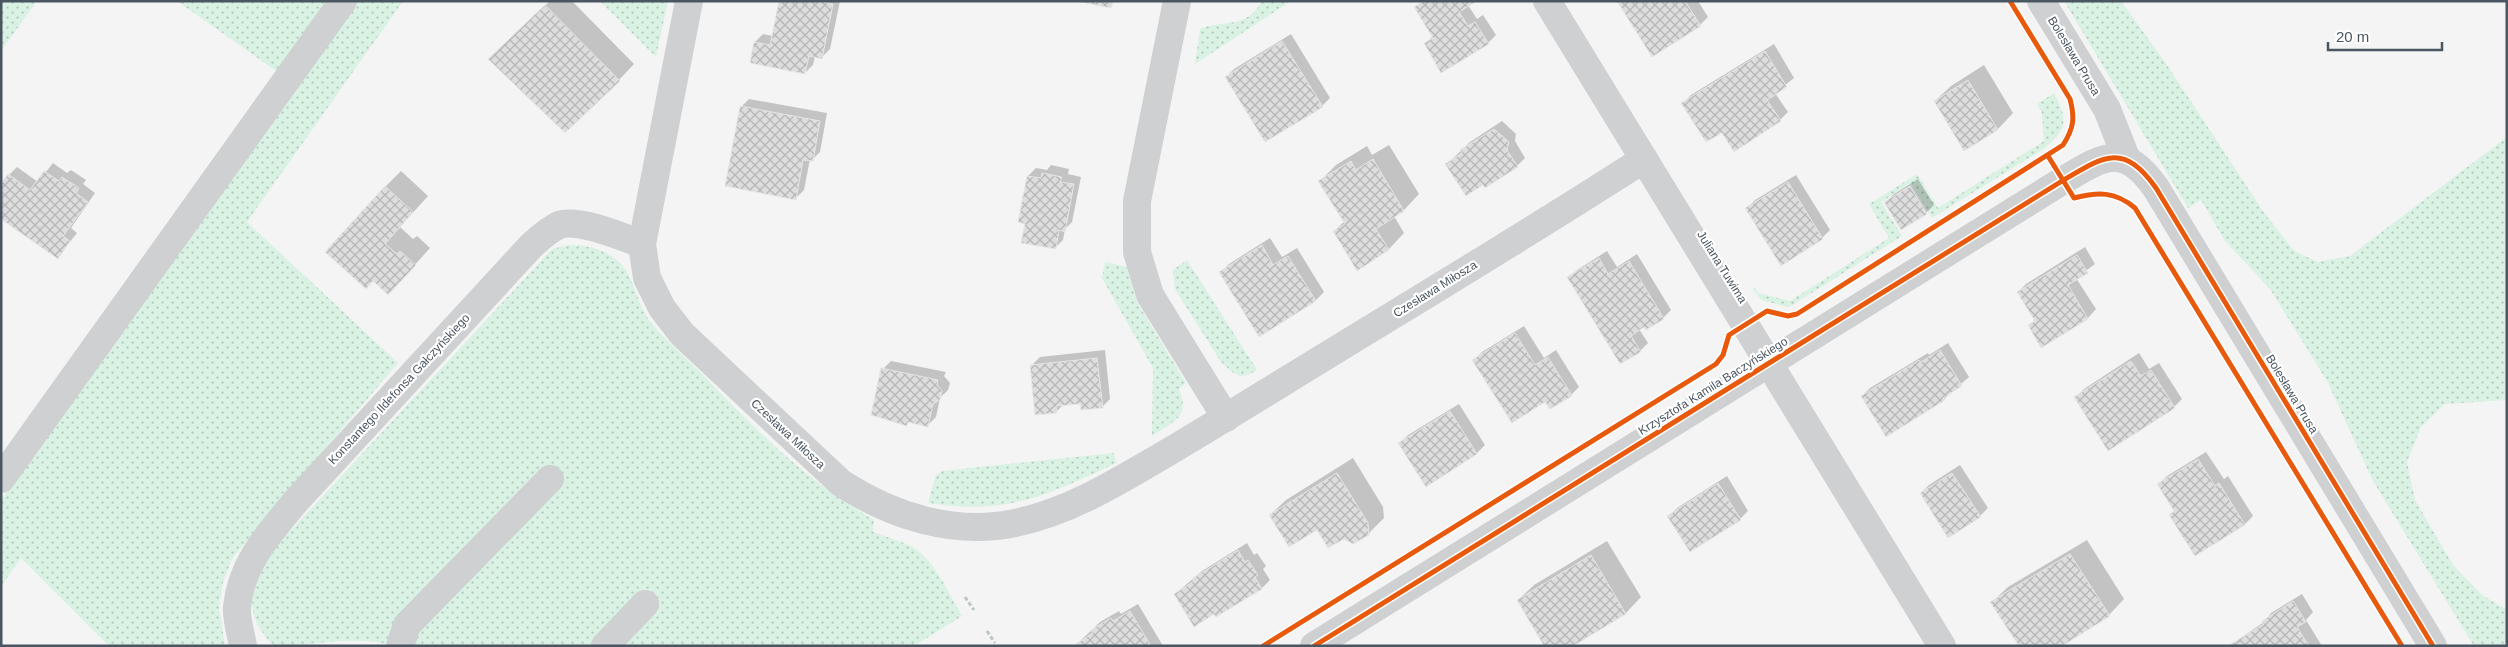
<svg xmlns="http://www.w3.org/2000/svg" width="2508" height="647" font-family="Arial,sans-serif">
	<style>
		.grass { fill: url(#grass-dots) }
		.shadow { fill: #0003 }
		.building { fill: url(#building-cross-hatch); stroke: #e5e6e7 }
		.lines { fill: none; stroke-linecap: round; stroke-linejoin: round }
		.path { stroke: #bcc7c4; stroke-width: 3; stroke-dasharray: 4 2.5; stroke-linecap: butt }
		.minor { stroke: #ced0d2; stroke-width: 28 }
		.cycleway-casing { stroke: #fff; stroke-width: 8 }
		.cycleway { stroke: #e8590c; stroke-width: 5 }
		.labels { text-anchor: middle; stroke-width: 4.5; stroke-linejoin: round; paint-order: stroke }
		.street-label { font-size: 12px; fill: #4a5661; stroke: #fff }
	</style>
	<defs>
		<pattern id="grass-dots" width="8" height="8" patternUnits="userSpaceOnUse" patternTransform="scale(1.25)"><rect width="8" height="8" fill="#d9f2e3"/><path d="M2 2h.1M6 6h.1" fill="none" stroke="#b2c7bb" stroke-width="1.8" stroke-linecap="round"/></pattern>
		<pattern id="building-cross-hatch" width="8" height="8" patternUnits="userSpaceOnUse" patternTransform="scale(1.25)"><rect width="8" height="8" fill="#ddddde"/><path d="M0 0l8 8M0 8l8-8" fill="none" stroke="#b5b6b7"/></pattern>
	</defs>
	<rect width="100%" height="100%" fill="#f4f4f4"/>
	<g class="grass">
		<path d="M1,1H37L1,51Z"/>
		<path d="M177,1H331L276,71Z"/>
		<path d="M355,1H403L247,222L398,363L233,557L223,582L219,607L225,646H109L21,558L1,586V500Z"/>
		<path d="M600,1H668L656,57Z"/>
		<path d="M1262,1H1291L1195,64L1200,29C1223,19 1247,30 1262,1Z"/>
		<path d="M2064,1H2121L2169,68L2265,214L2294,251L2318,262L2350,256L2507,137V400L2445,404L2421,427L2407,462L2415,500L2453,565L2482,595L2507,610V646H2474L2373,481L2327,381L2270,289L2225,241L2201,200L2188,208Z"/>
		<path d="M2054,93C2068,120 2068,128 2045,148L1932,218L1911,183L1881,202L1902,236L1791,306L1787,307L1761,300L1753,289L1755,287L1758,293L1790,301L1889,238L1869,204L1917,174L1938,208L2044,141L2042,113L2037,104Z"/>
		<path d="M568,245C583,245 601,248 614,258C634,271 635,301 649,320C664,339 684,356 702,374C756,430 806,481 874,520L873,532C888,538 909,542 922,554C939,570 950,596 962,616L914,646H395C354,634 312,647 273,645C242,613 250,591 268,555L552,249Z"/>
		<path d="M1187,260L1257,370L1248,375L1240,376L1232,372L1221,362L1175,289L1173,270Z"/>
		<path d="M1105,262L1127,267L1137,302L1186,383L1179,389C1191,417 1173,422 1152,436L1153,368L1102,278Z"/>
		<path d="M1114,453L1116,463C1047,496 1006,515 928,503L936,475L942,471Z"/>
	</g>
	<g class="shadow">
		<path d="M550,1H572L634,64L619,80L505,43Z"/>
		<path d="M780,1H840L830,49L822,57L815,56L813,65L805,73L751,62L755,42L763,34L773,36Z"/>
		<path d="M1422,1H1474L1468,5L1477,19L1483,15L1496,35L1488,43L1425,44L1433,36L1416,8Z"/>
		<path d="M1619,1H1698L1708,17L1700,25Z"/>
		<path d="M1291,34L1330,98L1322,106L1226,77L1234,69Z"/>
		<path d="M1774,44L1794,78L1775,93L1788,112L1780,120L1722,131L1683,103L1691,95Z"/>
		<path d="M1984,65L2013,113L1998,129L1965,149L1935,101L1951,86Z"/>
		<path d="M749,99L827,113L820,152L812,160L810,159L804,190L796,198L741,107Z"/>
		<path d="M1502,121L1516,134L1515,141L1525,158L1517,166L1484,183L1447,164L1470,142Z"/>
		<path d="M1389,145L1419,194L1404,210L1394,216L1404,233L1389,249L1357,269L1334,231L1345,221L1320,181L1336,165L1367,146L1372,155Z"/>
		<path d="M53,163L67,173L71,170L86,180L83,184L95,193L71,228L77,233L58,257L9,175L17,167L38,182Z"/>
		<path d="M1051,165L1069,169L1068,174L1081,177L1072,222L1065,229L1063,240L1055,248L1026,223L1028,176L1036,168L1047,170Z"/>
		<path d="M401,171L428,196L400,227L413,239L417,236L430,248L404,277L374,279L385,187Z"/>
		<path d="M1796,175L1830,230L1822,238L1747,208L1755,200Z"/>
		<path d="M1918,179L1934,205L1926,213L1886,202L1894,194Z"/>
		<path d="M1270,238L1282,257L1297,248L1324,292L1316,300L1259,335L1221,272L1229,264Z"/>
		<path d="M2085,247L2095,264L2076,278L2096,309L2088,318L2042,346L2029,326L2035,319L2018,292L2026,284Z"/>
		<path d="M1607,251L1617,267L1637,254L1671,310L1663,318L1639,329L1648,343L1640,351L1569,278L1577,270Z"/>
		<path d="M1524,326L1544,358L1556,350L1579,387L1571,395L1550,408L1546,400L1474,360L1482,352Z"/>
		<path d="M1948,343L1969,377L1944,399L1886,435L1862,396L1870,388L1928,353L1929,355Z"/>
		<path d="M1105,350L1110,399L1102,407L1081,402L1064,404L1056,412L1032,365L1040,357Z"/>
		<path d="M2139,353L2149,369L2159,363L2182,399L2174,407L2076,397L2084,389Z"/>
		<path d="M891,361L946,372L944,376L950,383L948,390L940,398L936,417L928,425L910,421L907,424L883,369Z"/>
		<path d="M1459,404L1485,445L1477,453L1426,485L1400,443L1408,435Z"/>
		<path d="M2206,452L2224,479L2228,476L2253,516L2245,524L2196,554L2175,511L2159,484L2167,476Z"/>
		<path d="M1353,458L1383,507L1384,518L1368,534L1344,537L1270,515L1286,500Z"/>
		<path d="M1960,465L1988,508L1980,516L1921,493L1929,485Z"/>
		<path d="M1727,476L1748,511L1740,519L1690,550L1669,516L1677,508Z"/>
		<path d="M2087,540L2124,599L2109,615L1992,602L2008,587Z"/>
		<path d="M1607,541L1641,597L1626,613L1571,646L1518,600L1534,585Z"/>
		<path d="M1247,543L1254,555L1257,553L1266,566L1263,569L1270,580L1262,588L1217,615L1175,594L1202,571Z"/>
		<path d="M2302,594L2313,612L2306,620L2322,646H2229L2264,622L2271,613Z"/>
		<path d="M1138,604L1163,646H1078L1077,644L1100,622L1119,611L1121,614Z"/>
	</g>
	<g class="building">
		<path d="M779,1H819L833,4L822,59L809,56L805,74L750,63L754,42L770,45Z"/>
		<path d="M1076,1H1113L1111,8Z"/>
		<path d="M1424,1H1477L1459,12L1468,26L1475,22L1489,44L1441,73L1424,43L1433,38L1414,7Z"/>
		<path d="M1617,1H1685L1701,26L1652,57Z"/>
		<path d="M545,5L620,81L565,133L488,59Z"/>
		<path d="M1282,41L1323,107L1265,142L1225,77Z"/>
		<path d="M1765,51L1787,87L1767,100L1781,121L1734,152L1722,133L1706,142L1681,103Z"/>
		<path d="M1968,80L1998,130L1964,151L1934,101Z"/>
		<path d="M740,106L820,121L813,161L803,160L796,200L725,186Z"/>
		<path d="M1494,129L1509,142L1507,150L1518,167L1485,188L1483,185L1466,196L1445,164L1462,153L1460,150Z"/>
		<path d="M1373,159L1404,211L1376,229L1389,250L1357,271L1333,231L1345,224L1318,181L1351,161L1356,170Z"/>
		<path d="M44,171L59,181L62,177L79,188L76,193L88,202L63,236L70,241L58,259L1,219V184L8,174L30,190Z"/>
		<path d="M1042,173L1062,177L1060,182L1074,184L1065,232L1059,230L1056,249L1021,243L1025,224L1018,222L1027,176L1041,178Z"/>
		<path d="M1788,182L1823,239L1781,266L1745,208Z"/>
		<path d="M385,186L413,212L385,244L397,254L400,251L416,265L388,295L373,281L366,289L325,252Z"/>
		<path d="M1910,186L1927,214L1901,230L1884,202Z"/>
		<path d="M1262,245L1273,265L1288,256L1316,301L1259,337L1219,272Z"/>
		<path d="M2077,255L2088,273L2068,285L2088,319L2041,348L2028,325L2035,321L2017,292Z"/>
		<path d="M1599,258L1608,274L1629,261L1664,319L1646,330L1644,327L1631,336L1641,352L1620,364L1567,277Z"/>
		<path d="M1515,333L1535,365L1548,357L1572,396L1550,409L1545,402L1512,423L1472,360Z"/>
		<path d="M1940,350L1962,386L1943,398L1945,400L1886,437L1861,396L1919,360L1921,362Z"/>
		<path d="M1097,358L1103,408L1081,410L1080,404L1056,406L1057,413L1035,415L1030,365Z"/>
		<path d="M2131,361L2141,376L2151,370L2175,408L2108,451L2074,397Z"/>
		<path d="M881,368L938,380L937,385L942,391L940,400L933,404L928,427L908,422L907,426L871,415Z"/>
		<path d="M1450,411L1477,454L1426,487L1398,443Z"/>
		<path d="M2198,459L2215,486L2219,483L2245,525L2195,556L2169,515L2174,511L2157,484Z"/>
		<path d="M1337,473L1368,523L1369,535L1353,544L1344,539L1328,548L1317,530L1289,547L1269,515Z"/>
		<path d="M1952,473L1981,517L1948,538L1920,493Z"/>
		<path d="M1718,483L1741,520L1690,552L1667,516Z"/>
		<path d="M1238,550L1245,562L1248,560L1258,575L1255,577L1262,589L1216,617L1214,614L1194,627L1174,594L1194,581L1192,579Z"/>
		<path d="M2070,554L2110,616L2062,646H2019L1990,602Z"/>
		<path d="M1591,555L1626,614L1573,646H1544L1517,600Z"/>
		<path d="M2293,601L2306,622L2297,627L2309,646H2228L2264,624L2262,621Z"/>
		<path d="M1130,611L1151,646H1077L1076,644L1093,633L1091,630L1111,618L1113,621Z"/>
	</g>
	<g class="lines">
		<g class="path">
			<path d="M965,597L974,610"/>
			<path d="M987,631L995,643"/>
		</g>
		<g class="minor">
			<path d="M689,1L642,244L647,278L662,308L682,334L841,483C892,516 954,536 1015,523C1068,512 1114,484 1160,457C1201,433 1241,408 1282,383C1402,309 1525,236 1644,159"/>
			<path d="M1177,1L1137,201V252L1150,295L1226,418"/>
			<path d="M1547,1L1942,646"/>
			<path d="M2041,1L2107,109L2127,160"/>
			<path d="M1,479L343,1"/>
			<path d="M243,646C241,634 236,619 237,607C241,563 269,534 296,501L531,246C539,239 548,230 559,225C579,218 622,237 642,244"/>
			<path d="M400,646L407,625L550,479"/>
			<path d="M605,646L645,604"/>
			<path d="M1314,646L2062,181C2104,156 2123,142 2156,188L2433,646"/>
		</g>
		<g class="cycleway-casing">
			<g id="cycleway">
				<path d="M2048,156L2074,198C2098,192 2115,191 2135,208L2402,646"/>
				<path d="M1263,646L1716,364L1723,355L1729,335L1767,311L1788,316L1797,314L2063,145C2074,128 2075,118 2070,99L2010,1"/>
				<path d="M1314,646L2062,181C2104,156 2123,142 2156,188L2433,646"/>
			</g>
		</g>
		<use href="#cycleway" class="cycleway"/>
	</g>
	<g class="labels">
		<g class="street-label">
			<text transform="translate(2074 56) rotate(59)" y="4">Bolesława Prusa</text>
			<text transform="translate(1722 267) rotate(58)" y="4">Juliana Tuwima</text>
			<text transform="translate(1435 289) rotate(-32)" y="4">Czesława Miłosza</text>
			<text transform="translate(1713 386) rotate(-32)" y="4">Krzysztofa Kamila Baczyńskiego</text>
			<text transform="translate(399 389) rotate(-47)" y="4">Konstantego Ildefonsa Gałczyńskiego</text>
			<text transform="translate(2292 394) rotate(59)" y="4">Bolesława Prusa</text>
			<text transform="translate(788 434) rotate(43)" y="4">Czesława Miłosza</text>
		</g>
	</g>
	<rect width="2508" height="647" fill="none" stroke="#4a5661" stroke-width="5"/>
	<path d="M2328 42v8h114v-8" fill="none" stroke="#4a5661" stroke-width="2.5"/>
	<text x="2336" y="42" font-size="15" fill="#4a5661" stroke="#ffffff" stroke-width="4" paint-order="stroke">20 m</text>
</svg>
